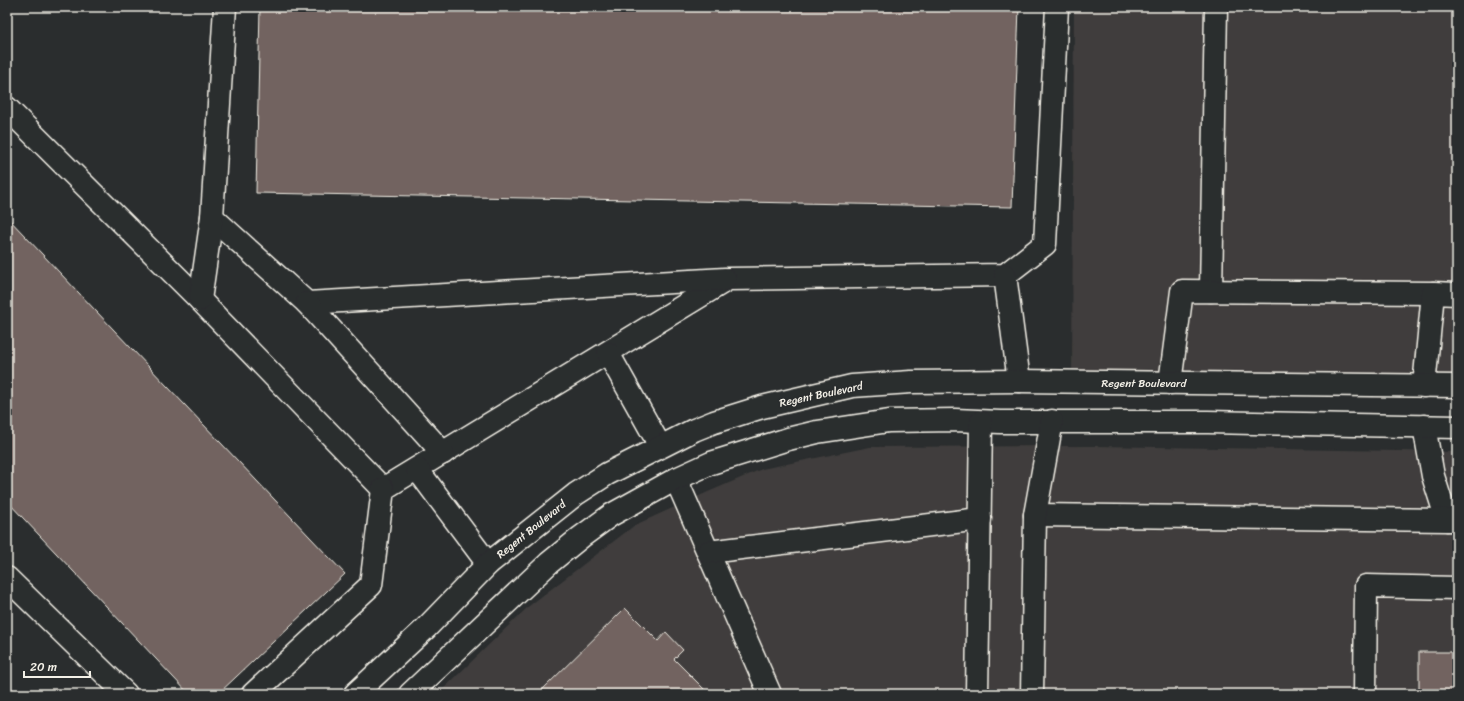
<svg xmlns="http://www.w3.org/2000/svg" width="1464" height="701" font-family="Sriracha,sans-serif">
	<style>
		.built { fill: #403e3d }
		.building { fill: #726460; stroke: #f4f1e8 }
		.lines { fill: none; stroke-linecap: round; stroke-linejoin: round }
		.minor-casing { stroke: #f4f1e8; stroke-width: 25 }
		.minor { stroke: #2a2d2e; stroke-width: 22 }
		.labels { text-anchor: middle; stroke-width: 3.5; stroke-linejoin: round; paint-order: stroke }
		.street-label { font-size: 11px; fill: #f4f1e8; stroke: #2a2d2e }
	</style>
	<rect width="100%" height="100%" fill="#2a2d2e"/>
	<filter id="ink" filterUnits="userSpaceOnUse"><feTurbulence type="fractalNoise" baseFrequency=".025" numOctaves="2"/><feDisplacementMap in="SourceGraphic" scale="8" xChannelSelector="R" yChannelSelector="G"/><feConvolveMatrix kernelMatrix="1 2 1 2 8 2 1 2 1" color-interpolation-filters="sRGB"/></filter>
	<g filter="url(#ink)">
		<g class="built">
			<path d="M1074,7H1457V386L1072,383Z"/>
			<path d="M1095,446L1457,452V694H438L529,606L635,525L708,492L762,469L870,447Z"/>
		</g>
		<g class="building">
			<path d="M260,7H1019L1012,207L256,193Z"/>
			<path d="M7,217L345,574L218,694H189L7,501Z"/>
			<path d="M625,608L658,641L666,632L683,650L674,659L708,693L538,694Z"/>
			<rect x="1419" y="652" width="38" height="42"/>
		</g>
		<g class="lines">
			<g class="minor-casing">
				<g id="minor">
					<path d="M7,108L200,300L383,489L728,279L1005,275L1045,244L1057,7"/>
					<path d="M212,217L307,303L725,279"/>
					<path d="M1005,275L1019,381"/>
					<path d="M1211,291L1216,7"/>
					<path d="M200,300L212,217L225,7"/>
					<path d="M307,303L443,453"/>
					<path d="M608,353L660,446"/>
					<path d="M1170,383L1182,291L1433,293"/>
					<path d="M1424,386L1433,293L1457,294"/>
					<path d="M1424,426L1433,476L1447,520H1457"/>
					<path d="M417,469L488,564"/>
					<path d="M676,479L770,694"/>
					<path d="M1035,515L1447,520"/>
					<path d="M708,552L980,519"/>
					<path d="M7,578L126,694"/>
					<path d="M253,694L371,585L383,489"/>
					<path d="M355,694L426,628L488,564L576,494L607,474L694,430L714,422L762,407L852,386L911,382L1019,381L1457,386"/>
					<path d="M410,694L549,563L581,537L611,515L676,479L711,463L788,439L817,432L889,421L955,420L1000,422H1208L1457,427"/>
					<path d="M977,694L981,422"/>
					<path d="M1032,694L1035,515L1052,421"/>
					<path d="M1365,694L1366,586L1457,588"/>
				</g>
			</g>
			<use href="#minor" class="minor"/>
		</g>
	</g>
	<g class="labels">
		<g class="street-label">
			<text x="1144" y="387">Regent Boulevard</text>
			<text transform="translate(821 394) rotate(-12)" y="4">Regent Boulevard</text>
			<text transform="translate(531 529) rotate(-39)" y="4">Regent Boulevard</text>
		</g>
	</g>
	<rect width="1464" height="701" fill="none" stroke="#2a2d2e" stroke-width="24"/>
	<rect x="12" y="12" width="1440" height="677" fill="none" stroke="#f4f1e8" stroke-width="1.5" filter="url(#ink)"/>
	<path d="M24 671v6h66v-6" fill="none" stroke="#f4f1e8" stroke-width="2"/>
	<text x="30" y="671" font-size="12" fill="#f4f1e8" stroke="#2a2d2e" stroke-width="3" paint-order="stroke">20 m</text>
</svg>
